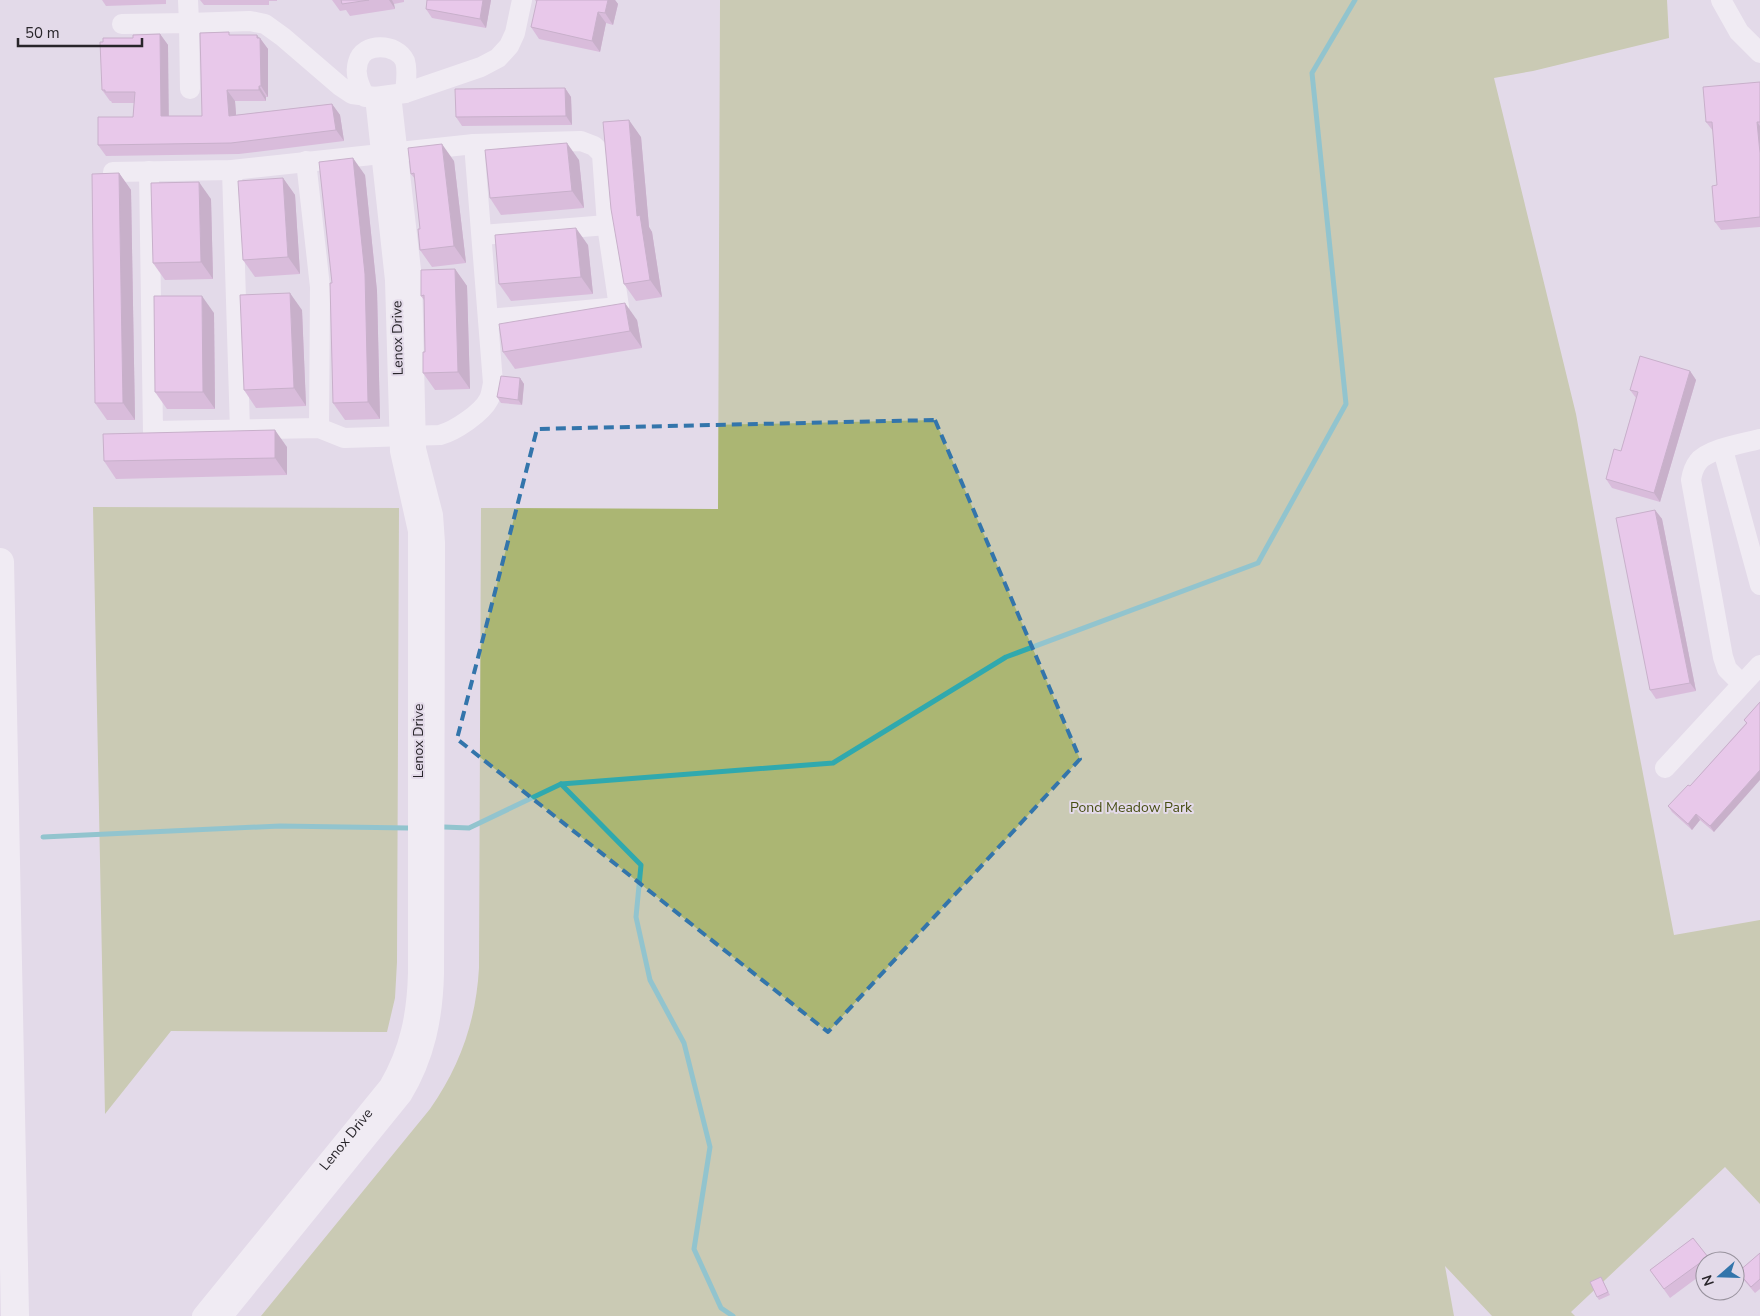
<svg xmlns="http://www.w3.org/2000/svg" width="1760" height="1316" font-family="'Nunito Sans',sans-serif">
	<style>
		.green { fill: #abb673 }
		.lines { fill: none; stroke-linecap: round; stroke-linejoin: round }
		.stream { stroke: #30a9ae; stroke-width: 5 }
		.minor { stroke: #fff; stroke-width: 20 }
		.highway { stroke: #fff; stroke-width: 28 }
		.wall { fill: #cc98cb }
		.shaded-wall { fill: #a67ca5 }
		.building { fill: #edb1ec; stroke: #a67ca5 }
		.marked { fill: none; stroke: #3375ab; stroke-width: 4; stroke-dasharray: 10 6; stroke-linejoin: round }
		.labels { text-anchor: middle; stroke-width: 4; stroke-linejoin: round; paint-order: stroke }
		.street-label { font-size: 14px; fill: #28252a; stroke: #e3dae9 }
		.park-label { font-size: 14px; fill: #474e13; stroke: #e3dae9 }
	</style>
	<rect width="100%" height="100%" fill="#e3dae9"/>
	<g class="green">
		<path d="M720,0H1667L1669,38L1533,71L1494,78L1576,414L1610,602L1674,935L1760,920V1204L1725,1167L1571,1312L1575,1316H1492L1445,1266L1454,1316H261L430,1109C460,1066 476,1021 479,968L481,508L718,509Z"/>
		<path d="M93,507L399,508L397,962L395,998L387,1032L171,1031L105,1114Z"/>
	</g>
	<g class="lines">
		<g class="stream">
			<path d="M561,784L641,865L636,917L650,980L684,1043L710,1147L694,1249L721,1308L733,1316"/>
			<path d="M444,827L469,828L561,784L833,763L1006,657L1258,563L1346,404L1312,73L1355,0"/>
			<path d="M43,837L280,826L408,828"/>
		</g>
		<g class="minor">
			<path d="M188,0L189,23L250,21L265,24L283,37L340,86L352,94L375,97L405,93L481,67L498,58L509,46L515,33L522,0"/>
			<path d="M1721,0L1739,32L1760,53"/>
			<path d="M122,24L189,23L190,89"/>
			<path d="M365,97C360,86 354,75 358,62C363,42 397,43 405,61C408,71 406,82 405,93"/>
			<path d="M306,161L320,287L319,428"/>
			<path d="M232,170L240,430"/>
			<path d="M149,171L153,431L319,428L344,438L440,435C455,431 482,413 489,399C491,395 492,388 493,383L474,144"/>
			<path d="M113,172L232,170L474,144L581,141L594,146L602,154L607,225L619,307L488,319"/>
			<path d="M482,235L607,225"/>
			<path d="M1723,450L1760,585"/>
			<path d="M1742,684L1727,669L1723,657L1691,480C1692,474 1694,467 1698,462C1707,449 1745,443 1760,439"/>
			<path d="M1665,768L1760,665"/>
			<path id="s1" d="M202,1316L389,1086C410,1050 417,1014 418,973V531L400,451L395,280L375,97"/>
			<path d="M223,1316L402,1095C425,1057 433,1017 434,973L435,543L433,515L416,449L412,279L391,95"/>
		</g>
		<path class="highway" d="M0,562L15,1316"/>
	</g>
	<g class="wall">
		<path d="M102,0H166V4L106,6Z"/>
		<path d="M200,0H277V1H269V5H204Z"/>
		<path d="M332,0H404V2L394,4L395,9L350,16L346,10L340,11Z"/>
		<path d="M427,0H491L486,28L432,18L426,9Z"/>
		<path d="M535,0H615L618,4L613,25L606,23L600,52L539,39L531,27L537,3Z"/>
		<path d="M160,34L168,45V116H202L231,35L259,38L268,49V97H266V101H235L236,115L332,104L340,115L344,141L239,154L106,156L98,145L133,117L134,103H112L111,101H110L102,90L133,38Z"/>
		<path d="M1760,82V227L1721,230L1715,222L1717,185L1713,131L1706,122Z"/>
		<path d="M565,88L571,97L572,125L462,126L456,117Z"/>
		<path d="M641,137L649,227L652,232L662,297L636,301L624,284Z"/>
		<path d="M579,160L584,208L501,215L490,198Z"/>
		<path d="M454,161L466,263L432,267L420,250V229L415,179L411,174Z"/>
		<path d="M119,173L131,190L135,420H107L95,403Z"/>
		<path d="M365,175L377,291L380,419L345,420L333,403L332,283Z"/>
		<path d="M283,178L295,195L300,274L255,277L243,260Z"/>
		<path d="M211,199L213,279L165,280L153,263Z"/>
		<path d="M588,245L593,294L511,301L499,284Z"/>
		<path d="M455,269L467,286L470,389L435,390L423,373L425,352L424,300L421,296Z"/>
		<path d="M302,310L306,406L256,408L244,390Z"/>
		<path d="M214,313L215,409H167L155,392Z"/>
		<path d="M637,320L642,348L515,369L503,352Z"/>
		<path d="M1690,371L1696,380L1660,502L1612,488L1606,479L1621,451L1636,398L1630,390Z"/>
		<path d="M520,378L524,384L522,405L501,403L497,397Z"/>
		<path d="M287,447V475L116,479L104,461Z"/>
		<path d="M1655,510L1662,519L1696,691L1656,699L1650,690Z"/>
		<path d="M1760,702L1714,832L1700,820L1692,830L1672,812L1668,806L1690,786L1746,723L1744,720Z"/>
		<path d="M1693,1238L1711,1261H1705V1272L1670,1298L1650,1270Z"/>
		<path d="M1760,1253V1289L1755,1293L1742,1278L1738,1272Z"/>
		<path d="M1601,1277L1610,1295L1599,1300L1597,1297Z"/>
	</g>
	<g class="shaded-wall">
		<path d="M389,0H392L394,4L395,9Z"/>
		<path d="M483,0H491L486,28L480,19Z"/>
		<path d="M608,0H615L618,4L613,25L605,13Z"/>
		<path d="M598,12L606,23L600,52L592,41Z"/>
		<path d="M160,34L168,45L169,127L161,116Z"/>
		<path d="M257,35L260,39V38L268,49V97L261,86Z"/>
		<path d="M259,86L266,97V101L259,90Z"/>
		<path d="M565,88L571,97L572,125L566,116Z"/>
		<path d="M227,90L235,101L237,127L229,116Z"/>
		<path d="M332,104L340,115L344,141L336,130Z"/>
		<path d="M629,120L641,137L649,227L652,232L662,297L650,280L637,216Z"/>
		<path d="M1757,122L1760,126V153Z"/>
		<path d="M567,143L579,160L584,208L572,191Z"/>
		<path d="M442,144L454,161L466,263L454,246Z"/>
		<path d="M353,158L365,175L377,291L380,419L368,402Z"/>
		<path d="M119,173L131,190L135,420L123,403Z"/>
		<path d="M283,178L295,195L300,274L288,257Z"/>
		<path d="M199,182L211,199L213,279L201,262Z"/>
		<path d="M576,228L588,245L593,294L581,277Z"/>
		<path d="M455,269L467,286L470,389L458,372Z"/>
		<path d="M290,293L302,310L306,406L294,388Z"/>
		<path d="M202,296L214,313L215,409L203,392Z"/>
		<path d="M625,303L637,320L642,348L630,331Z"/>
		<path d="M1690,371L1696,380L1660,502L1654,493Z"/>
		<path d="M520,378L524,384L522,405L518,400Z"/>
		<path d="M275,430L287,447V475L275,458Z"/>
		<path d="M1655,510L1662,519L1696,691L1690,683Z"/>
		<path d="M1760,770V780L1714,832L1710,826Z"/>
		<path d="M1696,814L1700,820L1692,830L1688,824Z"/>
	</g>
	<g class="building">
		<path d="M341,0H369L342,4Z"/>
		<path d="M427,0H483L480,19L426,9Z"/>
		<path d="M537,0H608L605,13L598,12L592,41L531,27Z"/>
		<path d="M229,32V35H257V38H260L261,86H259V90H227L229,116L332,104L336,130L231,143L98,145V117H133L135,92H105V90H102L100,42H103V38H133V35L160,34L161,116H202L200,33Z"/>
		<path d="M1760,82V122H1757L1760,153V217L1715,222L1712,186L1717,185L1712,122H1706L1703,87Z"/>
		<path d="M565,88L566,116L456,117L455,89Z"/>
		<path d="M629,120L637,216L640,215L650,280L624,284L611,209L603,122Z"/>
		<path d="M567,143L572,191L490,198L485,150Z"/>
		<path d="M442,144L454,246L420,250L418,229H420L414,173L411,174L408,148Z"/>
		<path d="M353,158L365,274L368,402L333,403L330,283H332L319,162Z"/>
		<path d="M119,173L123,403H95L92,174Z"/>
		<path d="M283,178L288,257L243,260L238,181Z"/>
		<path d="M199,182L201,262L153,263L151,183Z"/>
		<path d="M576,228L581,277L499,284L495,235Z"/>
		<path d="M455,269L458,372L423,373V352H425L424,295L421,296V270Z"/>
		<path d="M290,293L294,388L244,390L240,295Z"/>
		<path d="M154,296H202L203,392H155Z"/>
		<path d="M625,303L630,331L503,352L499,324Z"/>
		<path d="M1640,356L1690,371L1654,493L1606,479L1614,449L1621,451L1638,392L1630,390Z"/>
		<path d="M501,376L520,378L518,400L497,397Z"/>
		<path d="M275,430V458L104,461L103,434Z"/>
		<path d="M1655,510L1690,683L1650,690L1616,518Z"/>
		<path d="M1760,702V770L1710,826L1696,814L1688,824L1668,806L1688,785L1690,786L1747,723L1744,720Z"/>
		<path d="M1693,1238L1708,1257L1664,1289L1650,1270Z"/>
		<path d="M1760,1253V1279L1751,1287L1738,1272Z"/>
		<path d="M1601,1277L1608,1292L1597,1297L1590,1282Z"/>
	</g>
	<path d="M0 0H1760V1316H0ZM935,420L1080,759L828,1032L457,739L537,429Z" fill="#e3dae9" fill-opacity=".55" fill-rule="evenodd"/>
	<path class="marked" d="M935,420L1080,759L828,1032L457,739L537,429Z"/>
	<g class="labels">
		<g class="street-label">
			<text transform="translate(397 338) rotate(-91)" y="5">Lenox Drive</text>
			<text transform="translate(418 741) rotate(-90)" y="5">Lenox Drive</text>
			<text dy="5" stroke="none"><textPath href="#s1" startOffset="228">Lenox Drive</textPath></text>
		</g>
		<g class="park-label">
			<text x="1131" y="812">Pond Meadow Park</text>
		</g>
	</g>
	<g transform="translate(1720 1276) rotate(250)"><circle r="24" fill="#e3dae9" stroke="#98929d"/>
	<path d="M0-4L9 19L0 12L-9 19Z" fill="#3375ab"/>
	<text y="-8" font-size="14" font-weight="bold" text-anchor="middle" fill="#28252a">N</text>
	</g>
	<path d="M18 38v8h124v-8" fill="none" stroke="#28252a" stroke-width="2.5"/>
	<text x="25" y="38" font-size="15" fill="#28252a" stroke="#e3dae9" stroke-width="4" paint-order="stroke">50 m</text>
</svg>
